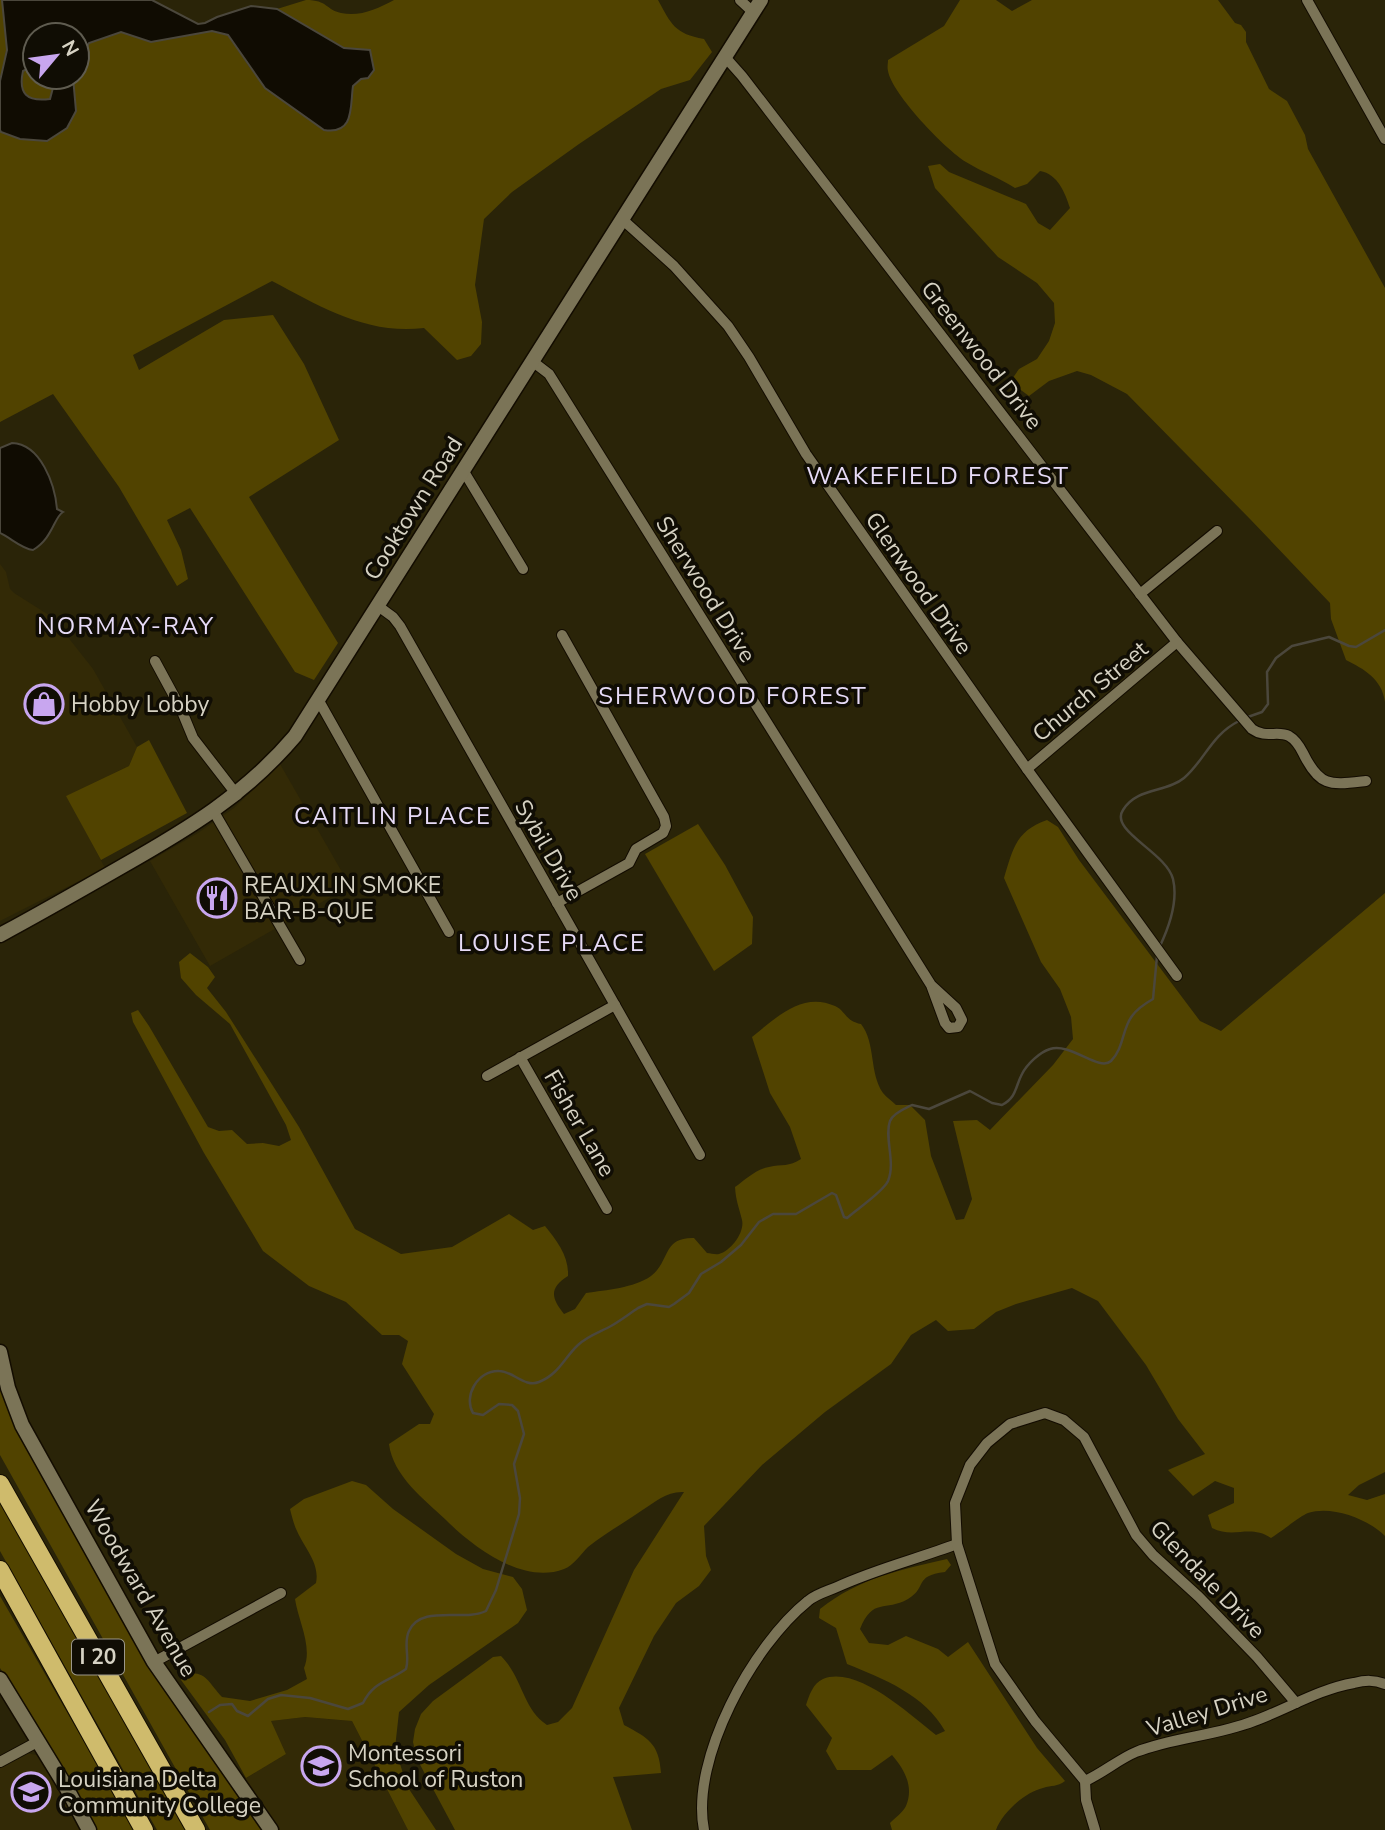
<svg xmlns="http://www.w3.org/2000/svg" width="1385" height="1830" font-family="'Nunito Sans',sans-serif">
	<style>
		.built { fill: #332a06 }
		.green { fill: #514300 }
		.water { fill: #100c02; stroke: #4b473c; stroke-width: 2 }
		.lines { fill: none; stroke-linecap: round; stroke-linejoin: round }
		.stream { stroke: #4b473c; stroke-width: 2.5 }
		.street-casing { stroke: #130c00; stroke-width: 12 }
		.secondary-casing { stroke: #130c00; stroke-width: 17 }
		.highway-casing { stroke: #130c00; stroke-width: 20 }
		.street { stroke: #7b7457; stroke-width: 10 }
		.secondary { stroke: #7b7457; stroke-width: 14 }
		.highway { stroke: #cfbb6c; stroke-width: 18 }
		.labels { text-anchor: middle; stroke-width: 7; stroke-linejoin: round; paint-order: stroke }
		.shield { fill: #100d04; stroke: #9b978a; stroke-width: 2 }
		.shield-label { font-size: 21px; font-weight: bold; fill: #d6d2c3 }
		.street-label { font-size: 23px; fill: #d6d2c3; stroke: #100d04 }
		.poi-label { font-size: 23px; fill: #d6d2c3; stroke: #100d04; text-anchor: start }
		.neighbourhood-label { font-size: 24px; letter-spacing: 2px; fill: #e7dbf7; stroke: #100d04 }
	</style>
	<rect width="100%" height="100%" fill="#2a2408"/>
	<g class="built">
		<path d="M0,564L6,572L10,589L14,593L52,617L93,669L137,747L129,766L67,796L105,868L0,921Z"/>
		<path d="M280,764L350,886L210,966L150,861L198,833L234,808Z"/>
		<path d="M305,1717L352,1721L408,1830H278L243,1780L286,1754L270,1721Z"/>
		<path d="M27,1753L41,1756L82,1830H0V1767Z"/>
	</g>
	<g class="green">
		<path d="M0,0H2C9,27 8,55 0,81Z"/>
		<path d="M306,0C328,0 326,10 341,13C360,17 377,9 394,0H658C671,24 675,34 704,39L712,52L690,80L661,89L579,144L512,192L484,219L475,285L482,322L481,344L471,356L457,360L424,328C367,335 321,307 272,281L133,355L139,370L224,320L273,315L304,364L339,440L249,497L338,643L314,680L295,672L190,508L167,520L181,550L188,579L177,586L119,487L53,394L0,422V130L1,132L76,111L73,77H77L78,62L89,43L121,32L151,42L212,31L228,35L250,68L324,130L351,99L353,86L361,79L369,51L344,48L277,9Z"/>
		<path d="M960,0H996L1012,11L1032,0H1218L1235,23L1241,25L1246,32V42L1269,89L1287,101L1305,135L1308,149L1385,288V702C1382,679 1364,669 1346,660L1331,619L1330,603L1250,519L1127,394L1091,375L1077,371L1049,381L1029,396L1010,382L1019,369L1037,359L1049,341L1055,323L1054,303L1037,283L998,257L935,188L928,166L940,164L949,172L1026,204L1038,223L1050,230L1070,208C1065,193 1058,174 1040,171L1027,184L1015,188C1000,178 982,172 966,162C946,150 892,94 888,71C887,67 888,64 888,60L944,26Z"/>
		<path d="M35,65V77H53L54,84L50,99C27,102 18,94 24,70Z"/>
		<path d="M149,740L187,813L101,860L66,796L129,766L137,747Z"/>
		<path d="M1047,820L1058,827L1079,860L1200,1021L1221,1031L1385,893V1472L1359,1485L1348,1495L1367,1500L1385,1494V1536C1368,1519 1332,1505 1308,1513C1300,1516 1281,1532 1271,1538C1250,1524 1234,1539 1212,1528L1208,1515L1234,1503V1488L1215,1481L1193,1496L1168,1470L1205,1454L1178,1419L1146,1365L1098,1301L1072,1288L1016,1304L996,1312L974,1329L948,1331L936,1320L911,1335L891,1364L825,1412L762,1465L704,1526L706,1556L711,1570L699,1586L676,1603L654,1636L619,1708L624,1725C648,1738 659,1743 661,1773L613,1777L632,1830H455L417,1759L413,1742L415,1729L421,1714L433,1701L493,1657L501,1656C523,1678 522,1708 547,1725L558,1722L572,1708L634,1570L684,1492C667,1491 655,1502 641,1511C624,1523 604,1534 588,1547C581,1554 573,1566 564,1569C523,1585 473,1547 446,1520C424,1499 393,1476 389,1444L419,1424H430L434,1414L402,1364L408,1341L399,1335H382L346,1302L309,1286L263,1251L204,1153L133,1022L131,1013L138,1010L149,1026L208,1127L219,1131L232,1130L247,1144L263,1143L279,1146L291,1140L286,1125L230,1024L196,995L181,978L179,962L190,953L208,967L215,977L207,988L226,1012L299,1127L355,1229L401,1254L452,1247L509,1214L533,1230L545,1226C557,1241 569,1256 568,1276C549,1288 551,1298 564,1314L575,1309L586,1293C606,1290 634,1288 651,1276C670,1262 662,1237 694,1238L707,1253C711,1253 715,1255 719,1254C731,1251 745,1232 742,1220C739,1207 736,1202 735,1187C745,1180 756,1169 769,1167C782,1164 789,1167 801,1159L790,1127L770,1093L752,1037C776,1018 802,991 835,1006C846,1011 845,1021 861,1024C876,1043 869,1073 883,1093C886,1097 892,1101 896,1105H910L925,1120L931,1156L956,1220L964,1219L972,1199L953,1121L977,1120L990,1130L1053,1065L1073,1039L1071,1017L1060,989L1041,962L1004,878C1013,848 1016,831 1047,820Z"/>
		<path d="M698,824L725,865L753,917L752,944L714,971L645,854Z"/>
		<path d="M0,1372L12,1413L263,1830H210L0,1455Z"/>
		<path d="M352,1481L366,1485L393,1509L456,1554L483,1569L513,1577L522,1589L527,1610L518,1623L429,1685L399,1712L395,1748L407,1786L436,1830H408L352,1721L305,1717L271,1721L286,1754L246,1778L225,1740L181,1680L182,1675C205,1668 208,1682 222,1697L250,1701L287,1690L307,1679L304,1668C313,1647 298,1620 295,1599L316,1583C320,1563 305,1549 297,1531C294,1525 292,1517 290,1509L304,1499Z"/>
		<path d="M0,1500L185,1830H157L0,1551Z"/>
		<path d="M947,1559L951,1565L945,1572C913,1576 928,1587 908,1599C885,1612 873,1597 860,1629L869,1643L888,1645L906,1636L938,1649L948,1657L968,1642L1037,1748L1065,1781C1057,1787 1052,1785 1043,1788C1025,1792 1002,1813 996,1830H892L890,1823C895,1818 903,1812 906,1806C914,1787 905,1770 892,1755L871,1770H837L826,1751L832,1738L806,1705C809,1696 813,1683 823,1679C858,1665 911,1716 936,1735L945,1731C925,1695 884,1679 847,1664L836,1628L819,1618L820,1609C859,1578 900,1570 947,1559Z"/>
		<path d="M0,1596L135,1830H94L35,1723L0,1668Z"/>
	</g>
	<g class="water">
		<path d="M2,0H152L198,24L205,23L217,17L251,6L277,9L344,48L370,50L374,70L368,78L361,79L353,86C350,106 355,135 324,130L265,88L228,35L212,31L151,42L121,32L89,43L77,64V35H35V65L23,71C18,94 27,102 50,99L54,84L53,77H73L76,111L67,128L47,141L20,139L1,132L0,130V81L7,50Z"/>
		<path d="M12,443C41,444 55,485 57,509L63,512C54,517 53,538 33,550C22,549 11,538 0,533V448Z"/>
	</g>
	<g class="lines">
		<g class="stream">
			<path d="M1245,718L1262,712L1268,704L1267,672L1276,658L1292,646L1329,637L1349,646L1356,647L1385,630"/>
			<path d="M1160,946C1169,927 1178,900 1173,879C1166,852 1109,831 1123,810C1137,787 1166,793 1184,778C1205,760 1211,735 1239,721"/>
			<path d="M209,1712L220,1705L232,1704L237,1711L248,1716L268,1699L281,1695L310,1698L348,1709L363,1703C374,1681 388,1682 406,1669C410,1657 403,1643 409,1631C421,1604 464,1622 486,1611L496,1590L519,1514L520,1498L514,1464L524,1434L518,1411L512,1405L499,1404L483,1415L473,1413C463,1396 478,1370 499,1371C513,1371 525,1388 539,1382C559,1374 564,1358 578,1345C587,1336 600,1332 611,1326C620,1321 629,1314 638,1308L647,1304L669,1307L674,1304L689,1293L701,1274L721,1262L741,1245L759,1222L773,1214H796L832,1193L836,1195L844,1217L847,1218C857,1209 883,1192 888,1181C896,1162 884,1138 890,1121C893,1113 906,1108 912,1105L929,1109L970,1091L992,1103L1002,1105C1017,1097 1015,1087 1022,1074C1027,1064 1040,1052 1050,1049C1070,1042 1099,1072 1111,1061C1124,1048 1122,1029 1132,1016C1137,1009 1146,1003 1153,999L1157,956"/>
		</g>
		<g class="street-casing">
			<g id="street">
				<path d="M740,0L753,12"/>
				<path d="M1307,0L1385,139"/>
				<path d="M726,58L742,76L1177,642L1252,729C1266,739 1277,730 1289,736C1296,740 1300,747 1303,753C1320,788 1331,785 1366,781"/>
				<path d="M623,220L674,266L728,326L749,357L806,454L1027,769L1177,976"/>
				<path d="M532,361L549,374L931,985L945,1023L949,1028L958,1027L962,1020L956,1008L931,985"/>
				<path d="M463,470L523,569"/>
				<path d="M1140,594L1217,531"/>
				<path d="M378,606L393,617L400,626L700,1155"/>
				<path d="M155,661L181,709L193,738L237,795"/>
				<path d="M319,701L449,932"/>
				<path d="M1027,769L1177,642"/>
				<path d="M214,812L300,960"/>
				<path d="M557,903L629,863L636,849L663,833L666,826L664,817L562,635"/>
				<path d="M520,1057L607,1209"/>
				<path d="M487,1076L615,1005"/>
				<path d="M154,1662L281,1593"/>
				<path d="M0,1762L39,1741"/>
				<path d="M1085,1781C1103,1773 1119,1759 1136,1752C1174,1737 1216,1736 1254,1721C1287,1709 1319,1689 1354,1683C1366,1680 1374,1680 1385,1684"/>
				<path d="M704,1830C690,1759 753,1645 808,1601C816,1594 828,1591 837,1587C876,1569 917,1559 957,1544"/>
				<path d="M1095,1830L1086,1800L1085,1781L1035,1721L995,1664L957,1544L955,1503L970,1465L987,1443L1010,1424L1045,1413L1064,1420L1084,1437L1136,1535L1153,1555L1199,1597L1257,1657L1296,1703"/>
			</g>
		</g>
		<g class="secondary-casing">
			<g id="secondary">
				<path d="M0,935C41,913 81,890 121,867C188,829 245,795 295,736L761,0"/>
				<path d="M0,1352L8,1388L22,1425L154,1662L271,1830"/>
				<path d="M0,1679L66,1787L89,1830"/>
			</g>
		</g>
		<g class="highway-casing">
			<g id="highway">
				<path d="M0,1484L196,1830"/>
				<path d="M0,1570L144,1830"/>
			</g>
		</g>
		<use href="#street" class="street"/>
		<use href="#secondary" class="secondary"/>
		<use href="#highway" class="highway"/>
	</g>
	<defs>
		<g id="shop-ring" transform="scale(2.0125)"><circle r="9.5" fill="#100d04" stroke="#c8a6ef" stroke-width="1.5"/><path d="M-5-2.5h2.3a2.7 3.5 0 0 1 5.4 0H5L5.5 6h-11ZM-1.5-2.5h3a1.5 2.3 0 0 0-3 0Z" fill="#c8a6ef"/></g>
		<g id="restaurant-ring" transform="scale(2.0125)"><circle r="9.5" fill="#100d04" stroke="#c8a6ef" stroke-width="1.5"/><path d="M-5-6h1v4h1v-4h1v4h1v-4h1v5L-1.5 .5V6h-2V.5L-5-1ZM5-6V6H3V1.5H1.5Q1.5-4 5-6Z" fill="#c8a6ef"/></g>
		<g id="school-ring" transform="scale(2.0125)"><circle r="9.5" fill="#100d04" stroke="#c8a6ef" stroke-width="1.5"/><path d="M0-5L7-2L0 1L-7-2ZM-4 1L0 2.5L4 1V4Q0 6-4 4Z" fill="#c8a6ef"/></g>
		<g id="university-ring" transform="scale(2.0125)"><circle r="9.5" fill="#100d04" stroke="#c8a6ef" stroke-width="1.5"/><path d="M0-5L7-2L0 1L-7-2ZM-4 1L0 2.5L4 1V4Q0 6-4 4Z" fill="#c8a6ef"/></g>
	</defs>
	<g fill-rule="evenodd">
		<use href="#shop-ring" x="44" y="704"/>
		<use href="#restaurant-ring" x="217" y="898"/>
		<use href="#school-ring" x="321" y="1766"/>
		<use href="#university-ring" x="31" y="1792"/>
	</g>
	<g class="labels">
		<rect class="shield" x="72" y="1639.5" width="52" height="35" rx="5"/>
		<g class="shield-label">
			<text x="98" y="1664">I 20</text>
		</g>
		<g class="street-label">
			<text transform="translate(982 355) rotate(52)" y="8">Greenwood Drive</text>
			<text transform="translate(413 508) rotate(-58)" y="8">Cooktown Road</text>
			<text transform="translate(919 583) rotate(55)" y="8">Glenwood Drive</text>
			<text transform="translate(706 589) rotate(58)" y="8">Sherwood Drive</text>
			<text transform="translate(1090 691) rotate(-40)" y="8">Church Street</text>
			<text transform="translate(549 850) rotate(60)" y="8">Sybil Drive</text>
			<text transform="translate(580 1123) rotate(60)" y="8">Fisher Lane</text>
			<text transform="translate(1208 1579) rotate(46)" y="8">Glendale Drive</text>
			<text transform="translate(141 1588) rotate(60)" y="8">Woodward Avenue</text>
			<text transform="translate(1207 1711) rotate(-17)" y="8">Valley Drive</text>
		</g>
		<g class="poi-label">
			<text x="71" y="712">Hobby Lobby</text>
			<text x="244" y="893">REAUXLIN SMOKE<tspan x="244" dy="26">BAR-B-QUE</tspan></text>
			<text x="348" y="1761">Montessori<tspan x="348" dy="26">School of Ruston</tspan></text>
			<text x="58" y="1787">Louisiana Delta<tspan x="58" dy="26">Community College</tspan></text>
		</g>
		<g class="neighbourhood-label">
			<text x="938" y="484">WAKEFIELD FOREST</text>
			<text x="126" y="634">NORMAY-RAY</text>
			<text x="733" y="704">SHERWOOD FOREST</text>
			<text x="393" y="824">CAITLIN PLACE</text>
			<text x="552" y="951">LOUISE PLACE</text>
		</g>
	</g>
	<g transform="translate(56 56) rotate(61)"><circle r="33" fill="#100d04" stroke="#5f5c50" stroke-width="2"/>
	<path d="M0-5L12 26L0 18L-12 26Z" fill="#c8a6ef"/>
	<text y="-10" font-size="19" font-weight="bold" text-anchor="middle" fill="#d6d2c3">N</text>
	</g>
</svg>
